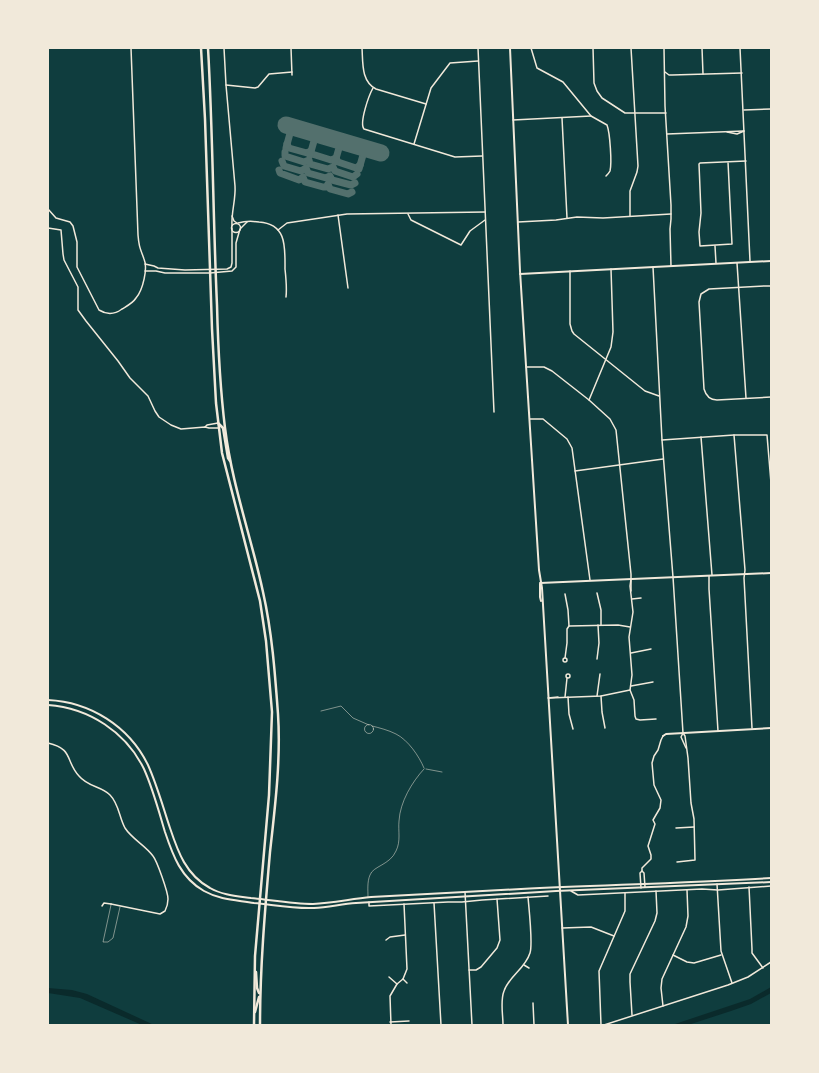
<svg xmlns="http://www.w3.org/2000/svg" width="819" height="1073" font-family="Manrope,sans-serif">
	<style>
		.water { fill: #0a2a2b }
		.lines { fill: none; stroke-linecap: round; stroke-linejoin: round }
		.taxiway { stroke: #53706d; stroke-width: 7 }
		.runway { stroke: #53706d; stroke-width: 17 }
		.service { stroke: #f1e9da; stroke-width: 0.5 }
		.minor { stroke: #f1e9da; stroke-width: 1.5 }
		.tertiary { stroke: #f1e9da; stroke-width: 2 }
		.secondary { stroke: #f1e9da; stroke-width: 2 }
		.primary { stroke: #f1e9da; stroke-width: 2.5 }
	</style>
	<rect width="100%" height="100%" fill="#0f3d3e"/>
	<g class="water">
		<path d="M771,987V993L751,1004L731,1011L688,1025H672L750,999Z"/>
		<path d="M48,988L72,990L87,994L154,1025H142L80,998L48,993Z"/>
	</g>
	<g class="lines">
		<g class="taxiway">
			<path d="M287,144L289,148L307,153L311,151L312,154L331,160L336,158L338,162L356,168L360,165"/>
			<path d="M286,148L292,126"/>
			<path d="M285,152V156L304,162L309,160L310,164L328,169L333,167L335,171L353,177L357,174"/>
			<path d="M310,155L316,134"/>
			<path d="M282,161L284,166L301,171L306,168L308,173L326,178L330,176L332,180L351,185L355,183"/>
			<path d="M335,162L341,141"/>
			<path d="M359,169L365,148"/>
			<path d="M279,170L280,173L299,180L303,177L305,182L323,187H326L328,184L330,189L348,194L352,192"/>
		</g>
		<path class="runway" d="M286,125L381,153"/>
		<g class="service">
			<path d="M321,711L341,706L353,718L369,725"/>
			<circle cx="369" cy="729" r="4.5"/>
			<path d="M372,726C380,728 388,730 396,734C408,740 419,756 424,768"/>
			<path d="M426,769L442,772"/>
			<path d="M368,897C368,890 367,882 370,875C373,866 390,865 396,851C401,841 398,831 399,821C400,802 412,782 424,769"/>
			<path d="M111,905L103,942H108L113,938L120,907"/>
		</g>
		<g class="minor">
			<path d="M224,48L226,85L235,186C236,199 231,213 232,226"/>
			<path d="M291,48L292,75"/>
			<path d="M362,48C363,63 361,81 376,89L426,104"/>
			<path d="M478,48L494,412"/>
			<path d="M531,48L537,68L563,82L591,116L607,125C610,133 612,163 610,171C609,173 607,175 606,176"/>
			<path d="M593,48L594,83L597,91L602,98L625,113H666"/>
			<path d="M664,48L665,106L671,205V219L670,229L671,266"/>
			<path d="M702,48L703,74"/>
			<path d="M740,48L750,261"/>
			<path d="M665,72L669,75H672L742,73"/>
			<path d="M226,85L255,88L258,87L269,74L292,72"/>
			<path d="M373,88C369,95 359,123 364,129L455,157L482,156"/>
			<path d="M744,110L771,109"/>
			<path d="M562,118L567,218"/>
			<path d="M513,120L591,116"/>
			<path d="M727,132L737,134L744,131"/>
			<path d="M667,134L744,131"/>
			<path d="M414,144L431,88L450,63L478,61"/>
			<path d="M728,162L732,244L700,246L699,232L701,213L699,164L700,163L746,161"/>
			<path d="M48,209L56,218L70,222L73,226L77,242V267L99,310C107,315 114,315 122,309C127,306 133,303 136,298C143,290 148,268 144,259C140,248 139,247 138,235L131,48"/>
			<path d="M408,214L411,220L461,245L470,231L485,220"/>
			<path d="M338,215L348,288"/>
			<path d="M232,216L234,221L237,223"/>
			<path d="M630,216V191L637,172L638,166L631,48"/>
			<path d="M518,222L556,220L577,217L603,218L671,214"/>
			<path d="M238,223C245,221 252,221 259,222C287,224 285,247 285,269C286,278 287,288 286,297"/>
			<circle cx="236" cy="228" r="4.5"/>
			<path d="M48,228L61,230L63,254L64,260L78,287V310L86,321L118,361L130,378L148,396L155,411L159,417L171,425L181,429L205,427L209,428H219"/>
			<path d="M241,228L247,222"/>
			<path d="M278,230L287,223L347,214L485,212"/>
			<path d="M715,246L716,263"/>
			<path d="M737,263L746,398"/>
			<path d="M145,264L154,266L158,268L185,270L227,269L231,267L232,263V228"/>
			<path d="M653,267L662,440L673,577L683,733L681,737L686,748"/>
			<path d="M145,271H156L165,273H210L232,271L236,267V243L240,229"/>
			<path d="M570,271V324L572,331L574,334L645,391L659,396"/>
			<path d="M771,286H764L709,289L701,294L699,302L704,389C706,396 710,400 717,400L771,397"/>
			<path d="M526,367H544L552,371L589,400L610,419L616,430L631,574V591"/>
			<path d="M589,400L611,347L613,332L611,269"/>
			<path d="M530,419H543L567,439L572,448L590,580"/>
			<path d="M205,427L207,425L218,423"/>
			<path d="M734,435L745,570L744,578L752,728"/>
			<path d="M701,437L712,575"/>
			<path d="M662,440L734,435H767L771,483"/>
			<path d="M575,471L663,459"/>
			<path d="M709,576V589L718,731"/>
			<path d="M631,579L630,586L633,612L629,637L632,675L630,690L634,700L635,716L636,719L640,720L656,719"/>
			<path d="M597,593L601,610V625"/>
			<path d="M565,594L568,610L569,626L567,629V643L565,658"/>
			<path d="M632,599L641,598"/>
			<path d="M569,626L618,625L630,627"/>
			<path d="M631,653L651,649"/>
			<circle cx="565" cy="660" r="2"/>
			<path d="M597,659L599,643L598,625"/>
			<circle cx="568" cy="676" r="2"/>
			<path d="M631,686L653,682"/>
			<path d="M597,696L600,674"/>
			<path d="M601,696L602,712L605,728"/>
			<path d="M565,697L567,678"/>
			<path d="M568,697L569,714L573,729"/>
			<path d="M548,698L558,697"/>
			<path d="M549,698L601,696L630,690"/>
			<path d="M48,743C74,749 65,761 79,776C88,787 101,786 110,795C119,804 119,817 125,828C132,839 145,845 153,856C157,861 168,892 168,899C168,903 167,907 165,911L160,914L111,904"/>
			<path d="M676,828L694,827"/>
			<path d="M677,862L695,860L694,819L691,803L688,758L685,736L683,733"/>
			<path d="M717,884L721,951L732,983"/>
			<path d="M645,887L644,873L642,871V868L651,859V855L648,846L655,824L653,820L660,808L661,800L654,785L652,763L654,756L658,750L661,740L663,736"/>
			<path d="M749,887L752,949V953L763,968"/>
			<path d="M641,888L640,873L642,871"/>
			<path d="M571,891L578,895L702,889L718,890L771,886"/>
			<path d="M465,892L472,1025"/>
			<path d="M369,902V906L448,902H462L482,900L548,896"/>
			<path d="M434,903L441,1025"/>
			<path d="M102,906L104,903L111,904"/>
			<path d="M562,928L591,927L614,936"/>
			<path d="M386,940L390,937L405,935"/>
			<path d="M673,955L687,962L694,963L721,955"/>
			<path d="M524,965L529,968"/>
			<path d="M469,970H476L481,967L497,948L500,940L497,899"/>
			<path d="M389,977L397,984"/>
			<path d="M403,979L407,983"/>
			<path d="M533,1003L534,1025"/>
			<path d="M663,1006L661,988L662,979L686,927L688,916L687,890"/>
			<path d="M632,1015L630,982V974L655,921L657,913L656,891"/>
			<path d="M390,1022L409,1021"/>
			<path d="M391,1025L390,996L397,984L403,979L407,969L404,904"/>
			<path d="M503,1025C503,1014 500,1001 504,991C509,976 525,969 530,953C533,944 529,909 528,897"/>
			<path d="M601,1025L599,971L625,911V893"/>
			<path d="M604,1025L728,985L748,977L771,962"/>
		</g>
		<g class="tertiary">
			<path d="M510,48L520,271L539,570L542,588L568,1025"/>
			<path d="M520,274L771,261"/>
			<path d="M540,583L771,573"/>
			<path d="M540,584V597L541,601"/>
			<path d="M663,736L666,734L771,728"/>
		</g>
		<g class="secondary">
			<path d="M48,700C90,702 129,726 148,765C157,785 163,807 170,828C178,852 186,875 210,888C222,895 237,896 251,898C271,900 292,904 313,904C332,903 351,899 371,897C421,894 471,892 521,889C604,885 688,883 771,878"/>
			<path d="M48,705C89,708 126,732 144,769C153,789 159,812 165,832C173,856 181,878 204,891C220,900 237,900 254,903C274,905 294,909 314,908C329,907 342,904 356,903L556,891L771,882"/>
		</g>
		<g class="primary">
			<path d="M201,48L205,119L212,329L216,403L222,453L260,601L266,641L272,712L269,795L255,956L254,1025"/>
			<path d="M208,48C213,134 213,219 217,305C218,346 220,387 225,428C232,485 251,536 263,592C272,632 275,673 278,714C281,760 275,807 270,852C265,910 260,967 260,1025"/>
			<path d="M218,423L223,428L228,458L230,461"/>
			<path d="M256,972L257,988L259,993"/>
			<path d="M255,1012L259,997"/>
		</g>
	</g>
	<rect width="819" height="1073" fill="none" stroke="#f1e9da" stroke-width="98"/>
</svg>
